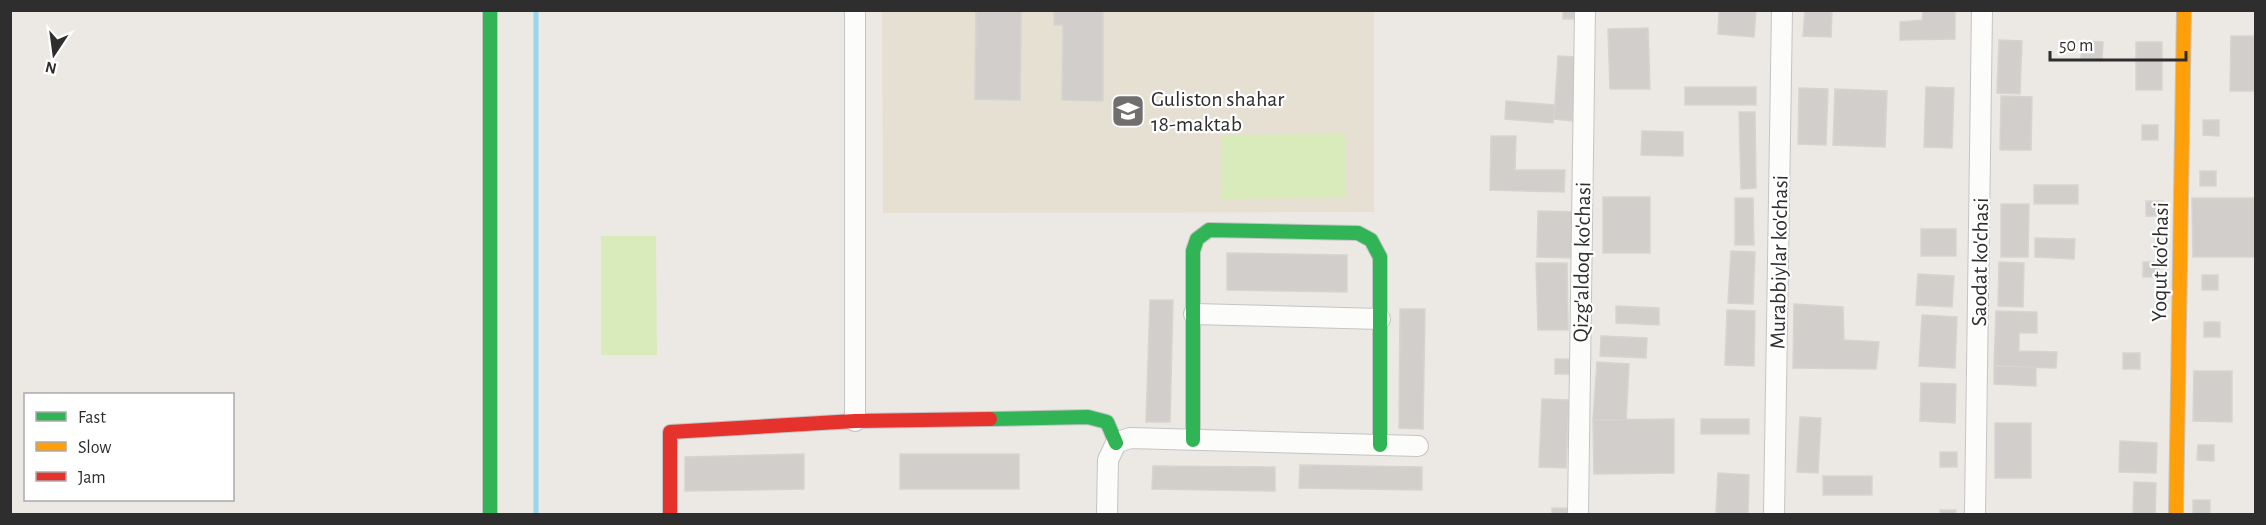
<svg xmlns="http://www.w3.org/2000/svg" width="2266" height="525" font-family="'Alegreya Sans',sans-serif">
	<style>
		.education { fill: #e6e0d3 }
		.pitch { fill: #d9eabb }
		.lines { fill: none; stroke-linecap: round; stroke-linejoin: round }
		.stream { stroke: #99d6ec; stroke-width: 5 }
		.building { fill: #d1cecb; stroke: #d7d4d0; stroke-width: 1.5 }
		.street-casing { stroke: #c5c4c5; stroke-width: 22 }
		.fast-casing { stroke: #c5c4c5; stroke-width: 16 }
		.slow-casing { stroke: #c5c4c5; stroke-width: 16 }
		.jam-casing { stroke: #c5c4c5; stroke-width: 16 }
		.street { stroke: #fcfcfb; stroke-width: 20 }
		.fast { stroke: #30b455; stroke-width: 14 }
		.slow { stroke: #ff9f0a; stroke-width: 14 }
		.jam { stroke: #e5322d; stroke-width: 14 }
		.labels { text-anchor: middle; stroke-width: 4.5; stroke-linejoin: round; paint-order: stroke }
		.poi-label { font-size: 22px; fill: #2e2e2e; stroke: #fff; text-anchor: start }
		.street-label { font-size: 22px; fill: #2e2e2e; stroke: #fff }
	</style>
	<rect width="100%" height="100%" fill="#ece8e4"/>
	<path class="education" d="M882,11H1374V212L883,213Z"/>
	<g class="pitch">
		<path d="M1345,134V198L1222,199V135Z"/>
		<path d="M601,236H656L657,355H601Z"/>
	</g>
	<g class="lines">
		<path class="stream" d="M536,10V514"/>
	</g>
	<g class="building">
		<path d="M976,10H1021L1020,100L975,99Z"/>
		<path d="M976,10H1021L1020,100L975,99Z"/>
		<path d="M1054,10H1103V101L1062,100L1063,25H1054Z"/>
		<rect x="1563" y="10" width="16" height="9"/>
		<path d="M1719,10H1756L1754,37L1718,34Z"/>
		<path d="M1805,10H1832L1831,37L1803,36Z"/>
		<path d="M1923,10H1955V39L1900,40V22L1922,20Z"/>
		<path d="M1648,28L1650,89H1610L1608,29Z"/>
		<path d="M2231,36H2256V91H2230Z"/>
		<path d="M1999,40L2022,41L2020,94L1997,93Z"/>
		<path d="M2082,41L2103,42L2102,59L2081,58Z"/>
		<rect x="2136" y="42" width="26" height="48"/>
		<path d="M1558,56L1577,57L1573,121L1554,119Z"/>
		<rect x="1685" y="87" width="71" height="18"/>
		<path d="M1926,87L1954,88L1952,148L1924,147Z"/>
		<path d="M1799,88L1828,89L1826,145L1798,144Z"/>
		<path d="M1835,89L1887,91L1885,147L1833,145Z"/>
		<path d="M2001,96L2032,97L2031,150H2000Z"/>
		<path d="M1506,101L1555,105L1553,123L1505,119Z"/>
		<path d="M1739,112H1755L1756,188L1741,189Z"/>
		<path d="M2203,120H2219V136L2203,135Z"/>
		<rect x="2142" y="125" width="16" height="15"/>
		<path d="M1642,131L1683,132V156L1641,155Z"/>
		<path d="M1491,136H1516L1515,170H1565L1564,192L1490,190Z"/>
		<rect x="2200" y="171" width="16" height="15"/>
		<rect x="2034" y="185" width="44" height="19"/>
		<rect x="1603" y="197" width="47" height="56"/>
		<path d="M1735,198H1753L1754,245H1735Z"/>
		<path d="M2192,198H2256V257H2193Z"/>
		<path d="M2146,201H2163L2162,216H2146Z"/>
		<path d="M2001,204H2029L2028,257H2001Z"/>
		<path d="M1538,211L1574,212L1572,258L1537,257Z"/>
		<rect x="1921" y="229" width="35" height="27"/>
		<path d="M2035,238L2075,239L2074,259L2035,257Z"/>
		<path d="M1731,251L1755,252L1753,304L1728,303Z"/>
		<path d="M1227,253L1347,255V292L1227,290Z"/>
		<path d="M1999,262L2024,263L2023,307L1998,306Z"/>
		<rect x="2143" y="262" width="16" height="15"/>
		<path d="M1536,263H1567L1568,330H1538Z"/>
		<path d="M1918,274L1954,276L1952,307L1916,305Z"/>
		<rect x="2202" y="275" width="16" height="15"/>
		<path d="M1150,300H1173L1170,422H1146Z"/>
		<path d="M1794,304L1843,307L1844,340L1879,342L1876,369L1793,368Z"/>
		<path d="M1616,306L1659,308V325L1616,323Z"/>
		<path d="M1400,309H1425L1423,429L1399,428Z"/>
		<path d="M1727,310L1755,311L1754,366L1725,365Z"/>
		<path d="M1996,311L2037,312V333H2019V351L2057,352L2056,368L1994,366Z"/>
		<path d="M1922,315L1957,317L1955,368L1919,366Z"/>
		<rect x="2204" y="322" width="16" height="15"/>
		<path d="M1601,336L1647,338L1646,358L1600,356Z"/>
		<rect x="2123" y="353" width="17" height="16"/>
		<rect x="1555" y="359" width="17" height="15"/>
		<path d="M1597,362L1629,364L1626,422L1593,420Z"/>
		<path d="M1994,366L2036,367V386L1994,384Z"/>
		<path d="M2194,371H2232V422L2193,421Z"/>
		<path d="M1921,383L1956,384L1955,423L1920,421Z"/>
		<path d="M1542,399L1569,400L1566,468L1539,467Z"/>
		<path d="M1800,417L1821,418L1818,473L1797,472Z"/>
		<path d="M1674,419V473L1594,474L1593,420Z"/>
		<rect x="1701" y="419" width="48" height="15"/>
		<rect x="1995" y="423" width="36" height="55"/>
		<path d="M2120,441L2157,443L2156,473L2119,472Z"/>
		<path d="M2198,445H2214V461L2197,460Z"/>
		<rect x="1940" y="452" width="17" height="15"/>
		<path d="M804,454V489L685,491V457Z"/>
		<rect x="900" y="454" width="119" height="35"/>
		<path d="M1300,465L1422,467V490L1299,488Z"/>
		<path d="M1153,466L1275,467V491L1152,489Z"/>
		<path d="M1718,473L1749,475L1748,514H1716Z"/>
		<rect x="1823" y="476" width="49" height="19"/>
		<path d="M2134,482L2156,483L2155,514H2133Z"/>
		<rect x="2193" y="500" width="17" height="14"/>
		<rect x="1552" y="508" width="17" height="6"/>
		<rect x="1940" y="510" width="16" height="4"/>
	</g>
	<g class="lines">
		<g class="street-casing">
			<g id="street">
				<path d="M1194,314L1380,319"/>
				<path d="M855,421V10"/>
				<path d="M1107,514L1108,460L1116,443L1130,438L1418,446"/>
				<path d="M1578,514L1585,10"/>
				<path d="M1774,514L1782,10"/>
				<path d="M1975,514L1982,10"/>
			</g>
		</g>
		<g class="fast-casing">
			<g id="fast">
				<path d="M490,10V514"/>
				<path d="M990,419L1088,417L1107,422L1116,443"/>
				<path d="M1193,440V251L1197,239L1209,230L1358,233L1371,240L1380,257V445"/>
			</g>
		</g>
		<g class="slow-casing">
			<path id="slow" d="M2176,514L2184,10"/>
		</g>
		<g class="jam-casing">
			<path id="jam" d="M670,514V432L855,421L990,419"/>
		</g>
		<use href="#street" class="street"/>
		<use href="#fast" class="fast"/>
		<use href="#slow" class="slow"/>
		<use href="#jam" class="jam"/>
	</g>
	<defs>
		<g id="school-square" transform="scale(1.725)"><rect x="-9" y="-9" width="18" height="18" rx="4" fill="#706f6e" stroke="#fff"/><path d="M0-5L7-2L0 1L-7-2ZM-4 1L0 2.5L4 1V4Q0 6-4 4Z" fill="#fff"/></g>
	</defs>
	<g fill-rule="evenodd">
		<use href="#school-square" x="1128" y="111"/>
	</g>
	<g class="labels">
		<g class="poi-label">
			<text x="1151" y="106">Guliston shahar<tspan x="1151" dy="25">18-maktab</tspan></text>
		</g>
		<g class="street-label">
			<text transform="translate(1581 262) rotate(-89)" y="8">Qizg'aldoq ko'chasi</text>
			<text transform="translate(1778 262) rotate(-89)" y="8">Murabbiylar ko'chasi</text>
			<text transform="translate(1979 262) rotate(-89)" y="8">Saodat ko'chasi</text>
			<text transform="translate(2159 262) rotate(-89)" y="8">Yoqut ko'chasi</text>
		</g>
	</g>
	<rect width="2266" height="525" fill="none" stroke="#2e2e2e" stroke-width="24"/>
	<rect x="24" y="393" width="210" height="108" fill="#ffffff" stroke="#ababab" stroke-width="1.5"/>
	<rect x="36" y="412" width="30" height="9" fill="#30b455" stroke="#ababab" stroke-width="1.5"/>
	<text x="78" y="423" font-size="18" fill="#2e2e2e">Fast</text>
	<rect x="36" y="442" width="30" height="9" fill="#ff9f0a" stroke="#ababab" stroke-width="1.5"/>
	<text x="78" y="453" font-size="18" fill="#2e2e2e">Slow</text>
	<rect x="36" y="472" width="30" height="9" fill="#e5322d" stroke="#ababab" stroke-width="1.5"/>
	<text x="78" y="483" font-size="18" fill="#2e2e2e">Jam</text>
	<g transform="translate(54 54) rotate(193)" stroke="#ffffff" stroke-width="4.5" paint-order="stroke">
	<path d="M0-4.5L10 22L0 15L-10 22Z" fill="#2e2e2e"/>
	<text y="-9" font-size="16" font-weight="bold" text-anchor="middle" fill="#2e2e2e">N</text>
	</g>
	<path d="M2050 51v9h136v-9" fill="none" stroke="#2e2e2e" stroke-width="3"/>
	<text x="2059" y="51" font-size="18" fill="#2e2e2e" stroke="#ffffff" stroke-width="4.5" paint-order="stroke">50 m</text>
</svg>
